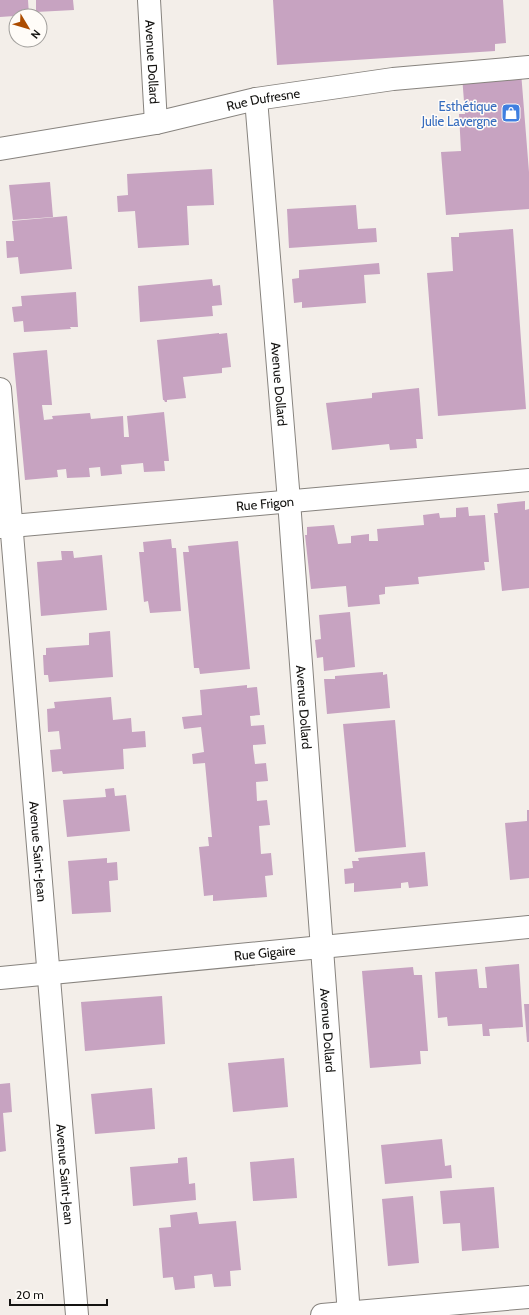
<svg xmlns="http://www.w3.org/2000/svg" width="529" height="1315" font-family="Cabin,sans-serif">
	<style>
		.building { fill: #c7a3c1 }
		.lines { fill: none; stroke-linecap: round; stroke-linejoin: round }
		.minor-casing { stroke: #87837e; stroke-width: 24 }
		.minor { stroke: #fff; stroke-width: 22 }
		.labels { text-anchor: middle; stroke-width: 3; stroke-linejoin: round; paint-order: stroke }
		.street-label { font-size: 13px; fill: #141311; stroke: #fffcf8 }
		.shop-label { font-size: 13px; fill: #366cbe; stroke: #fffcf8; text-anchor: end }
	</style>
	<rect width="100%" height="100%" fill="#f3eee9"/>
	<g class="building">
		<path d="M0,0H28L29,15L0,17Z"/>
		<path d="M36,0H73L74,10L36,12Z"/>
		<path d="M273,0H503L506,43L495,44V51L277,65Z"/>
		<path d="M521,72L529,172V209L446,215L441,152L461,151L459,114H465L462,76Z"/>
		<path d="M212,169L214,205L187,206L189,245L138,248L135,211L118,212L117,196L128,195L127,174Z"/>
		<path d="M50,182L53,217L13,220L9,185Z"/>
		<path d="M356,205L358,229L376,228L377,242L289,248L287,209Z"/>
		<path d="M67,216L72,269L20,274L18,257L7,258L6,241H14L12,221Z"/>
		<path d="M513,229L526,409L438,416L427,273L453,271L451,237H459V233Z"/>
		<path d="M379,263L380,274L364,275L366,303L302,308V302L294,303L292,279L299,278V270Z"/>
		<path d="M212,279L213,286L220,285L222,305L212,306L213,316L140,322L138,286Z"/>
		<path d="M76,292L78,327H70L71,329L24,332L23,321L14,322L12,307L22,306L21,296Z"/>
		<path d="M219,333V334L227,333L231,367L222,368V373L183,377L186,398L167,400V402H165L164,400H163L157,340Z"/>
		<path d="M47,350L52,405H42L44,420L53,419L52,416L90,413L91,419L123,416L124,437H129L127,416L164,412L169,461H164L165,471L144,472L143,463L121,465L122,474L101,476L100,467L89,468L90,477L67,478L66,469L57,470L58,477L25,480L13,353Z"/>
		<path d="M419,388L423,439H416L417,448L390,450L389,444L332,450L326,403L372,398V393Z"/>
		<path d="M525,501V510L529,509V588L502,591L494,513H498L497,504Z"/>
		<path d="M468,507L469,516L485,515L489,562H484L485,570L418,577L419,584L385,587V594L379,595L380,604L348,607L346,586L311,589L305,535H307V527L334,525L338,544L351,543V536L369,534V541H378L377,529L424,525L423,515L439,513L440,518L456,517V508Z"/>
		<path d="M171,539L172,548H176L181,611L150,613L148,601L144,602L139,552H144L143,542Z"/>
		<path d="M238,541L250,669L200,674L199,668H194L183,552H189L188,546Z"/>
		<path d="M61,551H73L74,558L102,555L107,610L41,616L37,562L62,560Z"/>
		<path d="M350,612L355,667L324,671L323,657L317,658L315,640L321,639L319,615Z"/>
		<path d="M110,631L113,677L49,682L48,675H44L43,655H46V648L89,645V633Z"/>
		<path d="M383,672V675L387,674L390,708L327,714L324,679H335V676Z"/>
		<path d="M247,685V688L257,687L260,715L250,716L251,726L264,725L266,744L253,745V748L255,764L266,763L268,781L256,782L257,801L267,800L270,825L259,826L261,854L271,853L273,875L265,876L267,897L213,901V895L204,896L199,847L209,846L208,837H212L205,763L193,764L192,754L204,752L201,727L184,729L182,717L202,715L200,690Z"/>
		<path d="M111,697L113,720L131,718L132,732L145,731L146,747L123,749L124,769L63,774L62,771L52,772L50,750L61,749L59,731L48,732L47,709L55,708L54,702Z"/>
		<path d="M395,720L406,847L355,852L343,724Z"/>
		<path d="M114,788L115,796L126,795L130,831L67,837L63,800L106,797L105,789Z"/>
		<path d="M527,810H529V878L510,880L505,823L527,821Z"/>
		<path d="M425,852L428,886L409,888L408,882L401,883V888L354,892V883L345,884L344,869L353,868L352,861H359L358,858Z"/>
		<path d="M107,858V863L117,862L118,880L109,881L111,912L72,914L68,861Z"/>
		<path d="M519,964L523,1027L489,1029L490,1036H483L482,1024L448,1026L447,1017L438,1018L435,972L477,969L479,988H487L485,967Z"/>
		<path d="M413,967L414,975H422L428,1051H420L421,1064L370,1068L362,971Z"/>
		<path d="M162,996L165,1044L85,1051L81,1002Z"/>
		<path d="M524,1004H529V1042H527Z"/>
		<path d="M284,1058L288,1107L233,1112L228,1063Z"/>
		<path d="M10,1083L12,1112L3,1113L6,1151L0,1152V1084Z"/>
		<path d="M152,1088L155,1129L95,1134L91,1094Z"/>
		<path d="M442,1139L445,1166L451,1165L452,1178L385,1184L381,1145Z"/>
		<path d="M187,1157L189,1184L195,1183L196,1200L133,1206L130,1167L178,1163V1158Z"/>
		<path d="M294,1158L297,1198L253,1201L250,1162Z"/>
		<path d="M494,1187L499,1248L462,1251L460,1223L443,1224L440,1191Z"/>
		<path d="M413,1196L419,1263L388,1266L382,1199Z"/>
		<path d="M197,1212L199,1224L236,1221L241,1270L230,1271L231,1286L214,1287L212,1274L194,1276L195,1288L175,1290L173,1277L163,1278L159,1228L171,1227L170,1215Z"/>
	</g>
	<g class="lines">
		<g class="minor-casing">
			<g id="minor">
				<path id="s1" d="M149,0L156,123"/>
				<path id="s2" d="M256,99L289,501L349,1315"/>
				<path id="s3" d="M0,149L156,123L256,99L393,79L529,67"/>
				<path id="s4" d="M0,389L77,1315"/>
				<path id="s5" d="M0,527L529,480"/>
				<path id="s6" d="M0,978L529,927"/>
				<path d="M322,1315L529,1297"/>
			</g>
		</g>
		<use href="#minor" class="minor"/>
	</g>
	<defs>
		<g id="shop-square" transform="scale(1)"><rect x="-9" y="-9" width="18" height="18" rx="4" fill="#3f7fe0" stroke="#fffcf8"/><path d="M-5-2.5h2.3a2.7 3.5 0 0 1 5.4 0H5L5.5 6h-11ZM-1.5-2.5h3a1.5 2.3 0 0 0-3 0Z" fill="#fff"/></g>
	</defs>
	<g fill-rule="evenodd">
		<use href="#shop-square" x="511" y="113"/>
	</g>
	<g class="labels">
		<g class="street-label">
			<text dy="5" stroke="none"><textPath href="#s1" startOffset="62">Avenue Dollard</textPath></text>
			<text dy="5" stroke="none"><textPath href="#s3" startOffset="268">Rue Dufresne</textPath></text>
			<text dy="5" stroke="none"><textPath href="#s2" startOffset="286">Avenue Dollard</textPath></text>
			<text dy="5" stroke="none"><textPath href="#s5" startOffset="266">Rue Frigon</textPath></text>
			<text dy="5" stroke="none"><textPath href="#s2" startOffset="610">Avenue Dollard</textPath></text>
			<text dy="5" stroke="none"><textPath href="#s4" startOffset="464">Avenue Saint-Jean</textPath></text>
			<text dy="5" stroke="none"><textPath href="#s6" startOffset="266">Rue Gigaire</textPath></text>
			<text dy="5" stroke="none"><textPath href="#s2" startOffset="934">Avenue Dollard</textPath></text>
			<text dy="5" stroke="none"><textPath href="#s4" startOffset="788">Avenue Saint-Jean</textPath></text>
		</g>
		<g class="shop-label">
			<text x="497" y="111">Esthétique<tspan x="497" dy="15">Julie Lavergne</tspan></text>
		</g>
	</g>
	<g transform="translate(28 28) rotate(128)"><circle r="19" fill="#fffcf8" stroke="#a19f9c"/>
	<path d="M0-3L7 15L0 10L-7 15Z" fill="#ac4c00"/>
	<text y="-6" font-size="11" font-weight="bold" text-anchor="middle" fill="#141311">N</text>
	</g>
	<path d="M10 1299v6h97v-6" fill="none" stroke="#141311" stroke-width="2"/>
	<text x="16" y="1299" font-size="12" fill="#141311" stroke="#fffcf8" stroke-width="3" paint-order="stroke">20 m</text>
</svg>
